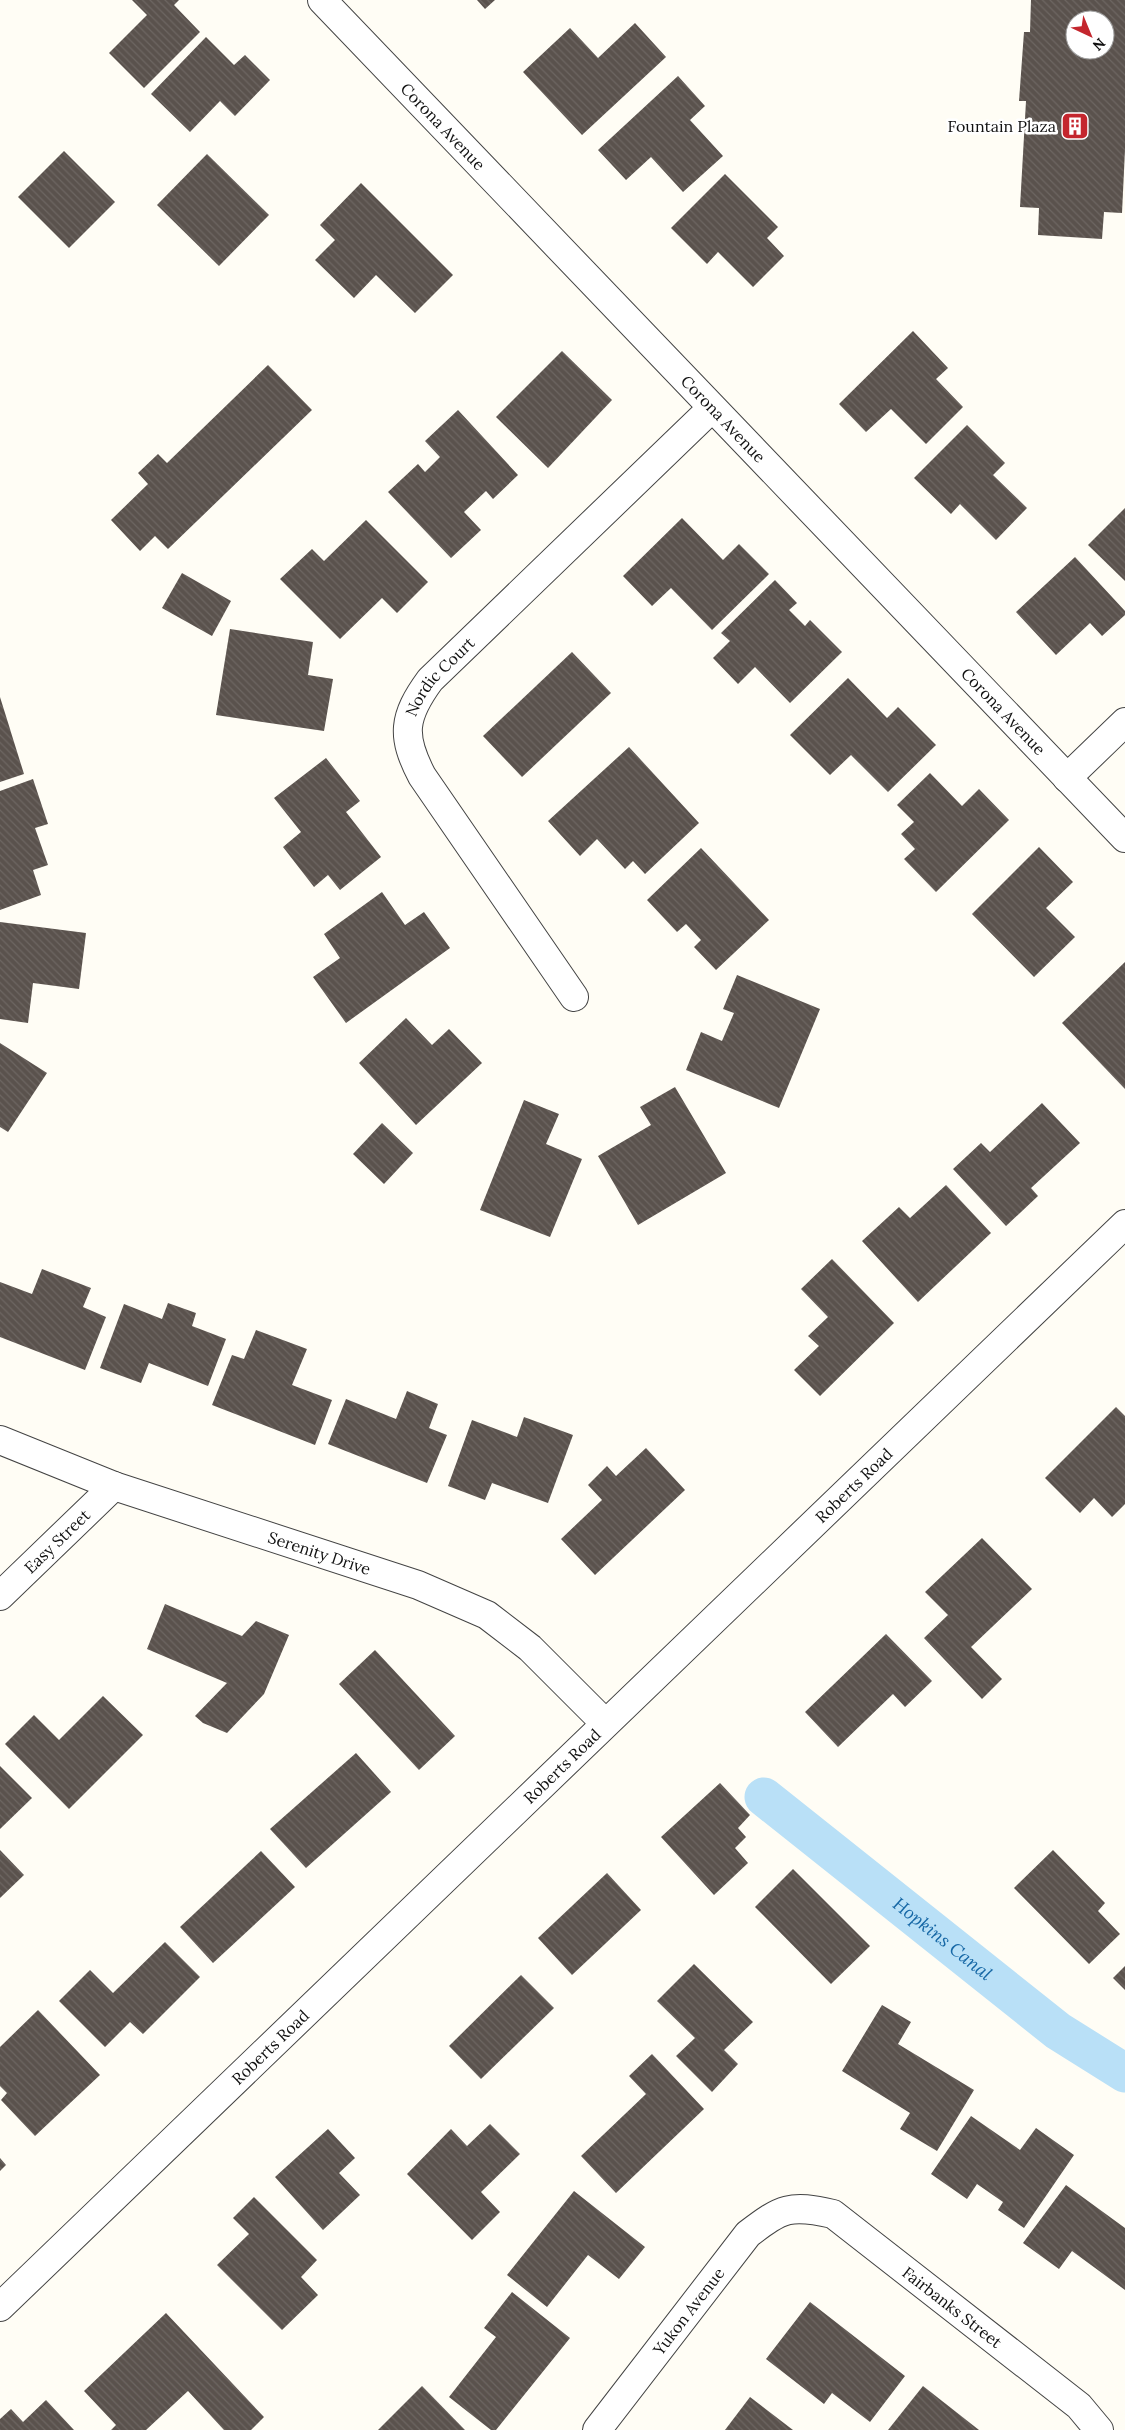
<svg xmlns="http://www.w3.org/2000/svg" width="1125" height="2430" font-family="Lora,serif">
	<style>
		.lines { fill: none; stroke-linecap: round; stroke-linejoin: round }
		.canal { stroke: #b9e0f7; stroke-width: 39 }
		.building { fill: url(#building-back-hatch); fill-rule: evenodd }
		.minor-casing { stroke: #444; stroke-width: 30 }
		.tertiary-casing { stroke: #444; stroke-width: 30 }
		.minor { stroke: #fff; stroke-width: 28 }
		.tertiary { stroke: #fff; stroke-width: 28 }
		.labels { text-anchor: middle; stroke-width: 5; stroke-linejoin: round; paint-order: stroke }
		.poi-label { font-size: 16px; fill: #111; stroke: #fff; text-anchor: end }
		.street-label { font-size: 16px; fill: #111; stroke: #fff }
		.water-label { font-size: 18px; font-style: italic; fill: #1768a6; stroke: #fff }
	</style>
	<defs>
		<pattern id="building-back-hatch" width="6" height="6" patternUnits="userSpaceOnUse" patternTransform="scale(1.25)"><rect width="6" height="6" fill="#5a524d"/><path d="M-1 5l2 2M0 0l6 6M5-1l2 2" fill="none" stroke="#6d6662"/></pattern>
	</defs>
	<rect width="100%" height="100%" fill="#fffdf5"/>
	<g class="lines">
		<path class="canal" id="s1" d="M764,1797L1058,2031L1125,2073"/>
	</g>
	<g class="building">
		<path d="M132,0H179L174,5L200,32L144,88L109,53L147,15Z"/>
		<path d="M477,0H495L485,9Z"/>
		<path d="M1031,0H1125V150L1122,213L1104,212L1102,239L1038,235L1039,208L1020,207L1026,101H1019L1024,32H1030ZM1075,20H1105V50H1075Z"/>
		<path d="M635,23L666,57L582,135L523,72L570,28L598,58Z"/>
		<path d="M206,37L234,65L245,55L270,80L235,116L220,101L190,132L151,94Z"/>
		<path d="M678,76L705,106L690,120L723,156L683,192L651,157L626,180L598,150Z"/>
		<path d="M64,151L115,202L69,248L18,197Z"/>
		<path d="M207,154L269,215L219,266L157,205Z"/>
		<path d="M725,174L778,227L767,238L784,256L753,287L718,252L707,264L671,228Z"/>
		<path d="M361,183L453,275L415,313L376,275L354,298L315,260L335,240L320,225Z"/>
		<path d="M913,331L948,368L936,379L963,407L926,444L891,409L866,432L839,404Z"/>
		<path d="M562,351L612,400L548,468L496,417Z"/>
		<path d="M268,365L312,410L168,549L155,536L140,551L111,520L148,484L138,473L158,454L167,463Z"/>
		<path d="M458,410L518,475L493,499L486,491L464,512L481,530L451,558L388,492L418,464L425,472L440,457L425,441Z"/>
		<path d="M967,425L1005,463L993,475L1027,508L996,540L960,504L951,514L914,478Z"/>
		<path d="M1125,508V581L1088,545Z"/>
		<path d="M682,518L723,560L739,544L769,574L712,630L671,588L652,606L623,576Z"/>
		<path d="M366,520L428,582L397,613L382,598L340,639L280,579L312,549L324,561Z"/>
		<path d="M1075,557L1125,611V615L1102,636L1090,623L1056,655L1016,612Z"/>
		<path d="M182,573L231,601L212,636L162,608Z"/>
		<path d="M775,580L797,603L789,610L805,626L810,620L842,652L790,703L755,667L738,684L713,658L730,641L721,633Z"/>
		<path d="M230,629L313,642L308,675L333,679L324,731L216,715Z"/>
		<path d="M572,652L611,693L522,777L483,736Z"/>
		<path d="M848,678L887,718L898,707L936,745L888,792L851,755L830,775L790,735Z"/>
		<path d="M0,697L24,774L0,782Z"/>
		<path d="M629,747L699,823L645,874L633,861L625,869L597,839L580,856L548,821Z"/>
		<path d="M326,758L360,801L346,812L381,857L340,890L328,875L314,887L283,847L301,832L274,798Z"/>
		<path d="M930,773L962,806L979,789L1009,820L936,892L904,859L915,849L901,834L914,822L897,805Z"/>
		<path d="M33,779L48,824L35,828L48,865L33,870L41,895L0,910V791Z"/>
		<path d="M1039,847L1073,882L1046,908L1075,937L1034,977L972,914Z"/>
		<path d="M701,848L769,920L716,970L694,947L701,940L686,924L677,932L647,900Z"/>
		<path d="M382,892L405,925L424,912L450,948L346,1023L313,977L340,958L324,934Z"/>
		<path d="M0,922L86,933L79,989L33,983L28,1023L0,1019Z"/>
		<path d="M1125,962V1089L1062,1023Z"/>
		<path d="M737,975L820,1009L779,1108L686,1070L701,1032L722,1041L734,1013L723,1009Z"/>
		<path d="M406,1018L432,1045L449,1029L482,1063L416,1125L359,1063Z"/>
		<path d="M0,1043L47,1073L8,1132L0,1127Z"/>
		<path d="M675,1087L726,1173L638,1225L598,1156L651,1125L640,1107Z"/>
		<path d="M524,1100L559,1114L546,1144L582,1159L550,1237L480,1210Z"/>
		<path d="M1042,1103L1080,1143L1031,1188L1038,1196L1006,1226L953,1169L981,1143L990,1152Z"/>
		<path d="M382,1123L413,1153L384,1184L353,1154Z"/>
		<path d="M946,1185L991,1233L918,1302L862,1241L899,1207L910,1218Z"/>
		<path d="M832,1259L894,1323L820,1396L794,1370L819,1346L808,1336L828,1317L801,1289Z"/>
		<path d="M42,1269L91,1288L83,1307L106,1317L85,1370L0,1337V1282L32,1294Z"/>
		<path d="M168,1303L196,1313L192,1326L226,1339L208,1386L149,1363L141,1383L100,1368L124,1304L162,1319Z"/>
		<path d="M256,1330L307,1349L292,1385L332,1400L315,1445L212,1405L232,1355L244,1359Z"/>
		<path d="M407,1391L438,1404L429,1428L447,1435L427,1483L328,1444L346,1399L396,1419Z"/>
		<path d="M1116,1407L1125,1416V1504L1112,1517L1094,1498L1080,1513L1045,1478Z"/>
		<path d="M524,1417L573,1435L548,1503L492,1483L485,1500L448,1486L472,1420L517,1437Z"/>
		<path d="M646,1448L685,1490L595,1575L561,1539L602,1500L588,1485L607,1466L616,1476Z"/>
		<path d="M982,1538L1032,1589L971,1647L1002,1679L982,1699L924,1638L948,1615L925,1592Z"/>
		<path d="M165,1604L242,1636L256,1621L289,1635L264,1694L227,1733L203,1723L195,1716L227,1683L147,1649Z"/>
		<path d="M886,1634L932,1681L905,1707L893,1694L838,1747L805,1712Z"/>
		<path d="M375,1650L455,1736L419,1770L339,1684Z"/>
		<path d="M103,1696L143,1735L69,1809L5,1744L34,1715L59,1740Z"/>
		<path d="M356,1753L391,1792L306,1868L270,1829Z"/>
		<path d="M0,1766L32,1798L0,1829Z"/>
		<path d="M720,1783L750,1815L738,1828L746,1837L735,1848L748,1863L714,1895L661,1837Z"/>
		<path d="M0,1850L24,1875L0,1898Z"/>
		<path d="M1053,1850L1105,1903L1098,1911L1120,1934L1089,1964L1014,1888Z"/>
		<path d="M261,1851L295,1887L213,1963L180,1927Z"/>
		<path d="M793,1869L870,1946L831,1984L755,1907Z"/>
		<path d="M607,1873L641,1910L572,1975L538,1938Z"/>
		<path d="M165,1942L200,1977L143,2034L130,2022L105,2047L59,2001L90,1970L113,1993Z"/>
		<path d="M694,1964L753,2022L724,2050L738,2064L712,2092L676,2056L695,2038L657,2001Z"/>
		<path d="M1125,1966V1990L1113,1978Z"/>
		<path d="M521,1975L554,2008L481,2079L449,2046Z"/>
		<path d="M882,2005L911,2022L898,2044L974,2090L937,2151L900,2129L910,2113L842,2071Z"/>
		<path d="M38,2010L100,2075L35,2136L1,2100L7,2093L0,2086V2047Z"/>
		<path d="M652,2054L704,2109L616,2193L581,2156L646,2094L629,2076Z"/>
		<path d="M971,2116L1020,2150L1036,2128L1074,2155L1024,2228L998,2210L1003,2202L977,2184L967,2199L931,2174Z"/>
		<path d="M490,2124L520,2154L481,2192L500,2212L472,2240L407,2174L451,2129L467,2146Z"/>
		<path d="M328,2129L355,2158L339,2173L360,2195L323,2230L275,2177Z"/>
		<path d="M0,2158L6,2165L0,2171Z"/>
		<path d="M1066,2185L1125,2228V2290L1072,2251L1059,2269L1023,2243Z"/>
		<path d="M574,2191L645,2247L619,2279L588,2255L547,2307L507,2275Z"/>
		<path d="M254,2197L317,2260L301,2277L318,2295L282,2330L217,2265L249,2234L233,2218Z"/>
		<path d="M512,2292L570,2338L496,2430H491L449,2397L496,2337L484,2328Z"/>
		<path d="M810,2302L905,2376L870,2422L832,2393L824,2404L766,2359Z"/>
		<path d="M166,2313L264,2417L251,2430H224L188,2391L146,2430H111L116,2425L84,2391Z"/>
		<path d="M422,2386L465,2430H378Z"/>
		<path d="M923,2386L979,2430H888Z"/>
		<path d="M750,2397L793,2430H725Z"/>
		<path d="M46,2400L74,2430H0V2419L11,2409L23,2422Z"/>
	</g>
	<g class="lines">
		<g class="minor-casing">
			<g id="minor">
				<path d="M1067,778L1125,722"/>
				<path id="s2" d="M574,997L422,776C401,736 403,717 430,680L712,408"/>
				<path id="s3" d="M0,1440L114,1486L418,1585L487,1615L530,1648L605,1723"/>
				<path id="s4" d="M0,1596L114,1486"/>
				<path id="s5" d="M597,2430L748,2234C782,2208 790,2204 833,2214L1079,2406L1099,2430"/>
			</g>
		</g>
		<g class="tertiary-casing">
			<g id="tertiary">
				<path id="s6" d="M322,0L1125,838"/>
				<path id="s7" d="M0,2307L1125,1224"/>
			</g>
		</g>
		<use href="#minor" class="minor"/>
		<use href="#tertiary" class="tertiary"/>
	</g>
	<defs>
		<g id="building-square" transform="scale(1.4375)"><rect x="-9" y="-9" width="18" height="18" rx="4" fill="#c4262e" stroke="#fff"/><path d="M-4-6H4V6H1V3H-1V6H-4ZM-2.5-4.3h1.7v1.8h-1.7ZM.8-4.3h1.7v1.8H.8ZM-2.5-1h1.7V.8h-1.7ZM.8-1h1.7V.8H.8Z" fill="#fff"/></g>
	</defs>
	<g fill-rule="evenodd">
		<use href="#building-square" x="1075" y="126"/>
	</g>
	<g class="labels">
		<g class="poi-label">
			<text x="1056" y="132">Fountain Plaza</text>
		</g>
		<g class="street-label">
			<text dy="6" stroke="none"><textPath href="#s6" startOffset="175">Corona Avenue</textPath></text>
			<text dy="6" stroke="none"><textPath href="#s6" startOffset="580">Corona Avenue</textPath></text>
			<text dy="6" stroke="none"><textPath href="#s2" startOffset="381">Nordic Court</textPath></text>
			<text dy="6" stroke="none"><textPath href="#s6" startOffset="985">Corona Avenue</textPath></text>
			<text dy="6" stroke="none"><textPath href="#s7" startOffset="1185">Roberts Road</textPath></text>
			<text dy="6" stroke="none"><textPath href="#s4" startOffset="79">Easy Street</textPath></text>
			<text dy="6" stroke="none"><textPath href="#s3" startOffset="339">Serenity Drive</textPath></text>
			<text dy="6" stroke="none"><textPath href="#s7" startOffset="780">Roberts Road</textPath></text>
			<text dy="6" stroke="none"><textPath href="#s7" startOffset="375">Roberts Road</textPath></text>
			<text dy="6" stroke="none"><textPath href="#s5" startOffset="491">Fairbanks Street</textPath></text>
			<text dy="6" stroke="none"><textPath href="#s5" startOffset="150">Yukon Avenue</textPath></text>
		</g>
		<g class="water-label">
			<text dy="6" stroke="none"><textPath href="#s1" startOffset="228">Hopkins Canal</textPath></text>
		</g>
	</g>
	<g transform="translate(1090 35) rotate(136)"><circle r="24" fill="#ffffff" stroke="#a0a0a0"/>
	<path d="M0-4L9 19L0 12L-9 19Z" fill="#c4262e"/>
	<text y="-8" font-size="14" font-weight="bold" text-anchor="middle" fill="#111111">N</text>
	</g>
</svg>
